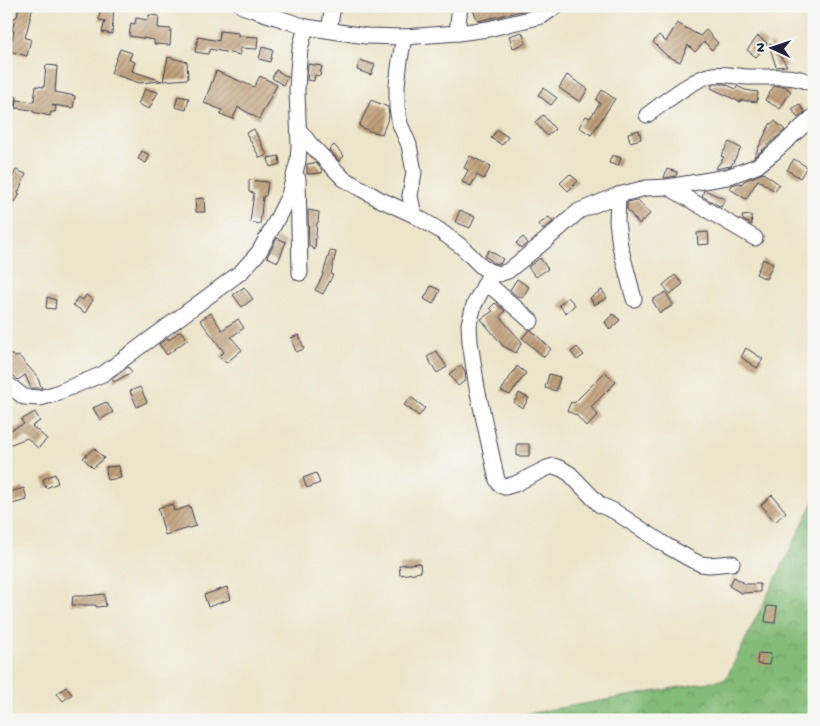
<svg xmlns="http://www.w3.org/2000/svg" width="820" height="726" font-family="'Gochi Hand',sans-serif">
	<style>
		.forest { fill: url(#forest-crowns); stroke: #536e5a }
		.building { fill: url(#building-hatch) }
		.lines { fill: none; stroke-linecap: round; stroke-linejoin: round }
		.minor-casing { stroke: #403f50; stroke-width: 17 }
		.minor { stroke: #fff; stroke-width: 15 }
	</style>
	<defs>
		<pattern id="forest-crowns" width="20" height="18" patternUnits="userSpaceOnUse" patternTransform="scale(1.25)"><rect width="20" height="18" fill="#84bb78"/><path d="M2 6a3 3 0 1 1 6 0M12 15a3 3 0 1 1 6 0" fill="none" stroke="#6c9864"/></pattern>
		<pattern id="building-hatch" width="6" height="6" patternUnits="userSpaceOnUse" patternTransform="scale(1.25)"><rect width="6" height="6" fill="#c1a17b"/><path d="M-1 1l2-2M0 6l6-6M5 7l2-2" fill="none" stroke="#9c8366"/></pattern>
	</defs>
	<rect width="100%" height="100%" fill="#f6f6f2"/>
	<filter id="ink" filterUnits="userSpaceOnUse"><feTurbulence type="fractalNoise" baseFrequency=".02" numOctaves="2"/><feDisplacementMap in="SourceGraphic" scale="10" xChannelSelector="R" yChannelSelector="G"/><feConvolveMatrix kernelMatrix="1 2 1 2 8 2 1 2 1" color-interpolation-filters="sRGB"/></filter>
	<filter id="wash" filterUnits="userSpaceOnUse"><feTurbulence type="fractalNoise" baseFrequency=".0096" numOctaves="4" result="noise"/><feDisplacementMap in="SourceGraphic" scale="20" xChannelSelector="R" yChannelSelector="G"/><feGaussianBlur stdDeviation="1.12" result="paint"/><feColorMatrix in="noise" values="0 0 0 0 0 0 0 0 0 0 0 0 0 0 0 0 0 1.4 0 .05"/><feComposite in="paint" operator="in"/></filter>
	<g filter="url(#wash)">
		<rect width="100%" height="100%" fill="#ede5c9"/>
		<path class="forest" d="M814,501V720H491L726,679Z"/>
		<g id="blocks">
			<g class="building">
				<path d="M19,6L33,7L25,38L31,39L27,56L9,51L14,31H12L15,17H17Z"/>
				<path d="M100,6H114L112,34L102,32L105,21L99,20Z"/>
				<path d="M471,6H539V7L478,21Z"/>
				<path d="M149,15L159,16L158,28L171,29L170,45L154,44V40L129,36L131,23L135,24L136,18L148,20Z"/>
				<path d="M677,23L700,36L706,30L718,43L712,50L704,42L695,52L688,45L680,62L667,56L653,42L659,35L666,42Z"/>
				<path d="M220,31L238,33V36L258,37L257,49L240,48V55L210,49L208,54L195,52L198,37L219,41Z"/>
				<path d="M522,32L526,43L513,48L509,36Z"/>
				<path d="M758,36L767,43L756,57L747,50Z"/>
				<path d="M771,43L787,66L776,67L769,44Z"/>
				<path d="M262,47L273,50L270,62L259,59Z"/>
				<path d="M120,49L132,53L129,60L135,62L132,71L162,81L139,83L111,73Z"/>
				<path d="M168,57L187,62L188,79L163,81Z"/>
				<path d="M360,60L375,65L371,75L357,70Z"/>
				<path d="M308,64L322,66L320,76L315,75L314,81L307,80Z"/>
				<path d="M46,65L57,66L55,92L75,96L73,108L52,105V106H56L55,112H51L50,116L33,112V110L16,108L17,100L34,102L36,86L44,87Z"/>
				<path d="M276,70L288,77L283,85L272,78Z"/>
				<path d="M216,71L254,87L260,76L277,85L259,119L238,107L233,119L220,114L222,110L204,103Z"/>
				<path d="M567,75L588,89L580,102L559,88Z"/>
				<path d="M714,84H725L736,89L737,86L745,90L758,92L757,102L741,100L740,102L711,88L712,85Z"/>
				<path d="M774,86H784L791,91L780,109L765,100Z"/>
				<path d="M543,88L557,98L551,105L538,95Z"/>
				<path d="M145,89L158,92L149,109L138,104Z"/>
				<path d="M602,90L615,99L591,135L579,127L586,116L590,118L600,103L596,100Z"/>
				<path d="M6,95L17,97L15,106L6,104Z"/>
				<path d="M178,96L189,98L186,110L175,107Z"/>
				<path d="M371,100L388,107L389,116L382,134L369,131L359,126Z"/>
				<path d="M799,104L805,112L798,118L792,109Z"/>
				<path d="M543,115L555,129L547,136L535,122Z"/>
				<path d="M775,121L785,130L754,157L770,124Z"/>
				<path d="M254,129L267,155L260,158L246,133Z"/>
				<path d="M497,130L508,137L502,145L491,138Z"/>
				<path d="M639,130L641,139L630,142L628,133Z"/>
				<path d="M729,142L741,148L731,166L715,169L724,157L721,156Z"/>
				<path d="M334,145L344,156L339,161L329,150Z"/>
				<path d="M142,151L150,155L146,163L138,159Z"/>
				<path d="M612,155L621,158L618,166L609,163Z"/>
				<path d="M279,156L280,164L270,167L268,158Z"/>
				<path d="M470,156L491,166L484,179L477,175L471,186L462,182L468,170L464,168Z"/>
				<path d="M794,159L807,167L800,178L787,170Z"/>
				<path d="M316,163L322,170V173L307,174V164Z"/>
				<path d="M667,169L677,172L676,176L664,178Z"/>
				<path d="M16,170L26,174L18,193L20,194L15,202L6,197V188Z"/>
				<path d="M763,173L779,184L775,191L758,180L746,199L730,189L732,185L739,183L742,184L744,181Z"/>
				<path d="M570,174L578,181L568,191L560,183Z"/>
				<path d="M249,180L268,182L266,196H263L260,224L250,222L254,193L249,192Z"/>
				<path d="M704,190L725,199L721,207L702,196Z"/>
				<path d="M204,198L205,212H196L195,199Z"/>
				<path d="M638,200L650,214L639,224L627,209V202Z"/>
				<path d="M308,210L319,212L318,223H317L315,250L309,246Z"/>
				<path d="M460,210L475,217L470,228L455,222Z"/>
				<path d="M751,215L752,225L743,220L742,216Z"/>
				<path d="M549,217L553,222L543,230L539,224Z"/>
				<path d="M708,232L709,244L698,245L697,233Z"/>
				<path d="M523,237L528,243L521,248L516,243Z"/>
				<path d="M277,238L286,242L278,262L267,257Z"/>
				<path d="M489,250L503,259L500,264L494,263L485,256Z"/>
				<path d="M330,251L336,252L331,274L333,275L323,294L315,290L322,277Z"/>
				<path d="M540,258L548,269L536,277L528,267Z"/>
				<path d="M763,259L773,264L766,279L756,274Z"/>
				<path d="M675,275L683,284L670,294L663,285Z"/>
				<path d="M517,279L529,287L522,298L519,296L518,297L510,290Z"/>
				<path d="M431,286L440,290L433,304L424,299Z"/>
				<path d="M244,287L253,299L242,307L233,295Z"/>
				<path d="M602,290L607,298L594,305L590,298Z"/>
				<path d="M666,292L673,305L660,313L652,300Z"/>
				<path d="M86,295L93,300L85,313L73,305L78,297L83,300Z"/>
				<path d="M47,297L56,300L55,309L46,308Z"/>
				<path d="M568,297L575,305L566,313L559,305Z"/>
				<path d="M495,303L505,311L500,317L522,342L516,353L503,346L481,319L493,311L490,308Z"/>
				<path d="M211,313L222,330L238,319L244,328L231,337L242,350L226,363L219,356L224,352L200,320Z"/>
				<path d="M613,314L620,320L610,330L605,322Z"/>
				<path d="M529,330H531L551,349L544,357L522,338Z"/>
				<path d="M180,331L188,339L167,355L159,344L168,338L169,340Z"/>
				<path d="M299,335L304,349L296,352L291,338Z"/>
				<path d="M577,347L584,355L577,360L571,352Z"/>
				<path d="M746,348L763,359L757,368L741,357Z"/>
				<path d="M436,351L447,367L437,373L427,357Z"/>
				<path d="M6,352L16,357L19,356L36,375L42,388H31L25,375L18,380L6,368Z"/>
				<path d="M461,365L465,371L466,380L458,386L449,374Z"/>
				<path d="M517,366L526,373L510,395L501,391Z"/>
				<path d="M128,367L132,372L114,382L112,379Z"/>
				<path d="M605,372L616,382L591,407L598,415L587,427L576,415L567,411L571,402L574,403Z"/>
				<path d="M549,374L560,377L556,391L545,388Z"/>
				<path d="M140,387L147,402L137,407L130,391Z"/>
				<path d="M519,393L529,398L523,408L514,403Z"/>
				<path d="M411,397L425,408L419,416L404,405Z"/>
				<path d="M106,402L113,412L100,420L93,408Z"/>
				<path d="M35,412L40,421L32,426L47,439L38,448L27,438L6,446V432L24,424L21,420Z"/>
				<rect x="517" y="444" width="12" height="12"/>
				<path d="M94,448L104,458L93,468L83,458Z"/>
				<path d="M119,466L121,478L107,480L106,467Z"/>
				<path d="M316,473L320,483L307,488L303,478Z"/>
				<path d="M55,474L58,483L46,488L43,479Z"/>
				<path d="M24,488L27,500L12,504L9,492Z"/>
				<path d="M772,495L786,512L775,522L761,505Z"/>
				<path d="M172,504L174,511L190,506L196,526L165,535L158,508Z"/>
				<path d="M420,563L421,572L400,575L399,565Z"/>
				<path d="M734,577L745,584H760V592L741,593L729,586Z"/>
				<path d="M227,587L231,599L208,607L204,595Z"/>
				<path d="M104,594L106,606L96,607V605H72L73,596H87Z"/>
				<path d="M767,606L777,607L775,623L765,622Z"/>
				<path d="M758,653L771,654L769,665L757,664Z"/>
				<path d="M66,687L72,694L63,701L57,694Z"/>
			</g>
		</g>
	</g>
	<g filter="url(#ink)">
		<use href="#blocks" fill-opacity="0" stroke="#403f50" stroke-width="1"/>
		<g class="lines">
			<g class="minor-casing">
				<g id="minor">
					<path d="M242,6L306,27L366,36L404,37L458,33V23L460,6"/>
					<path d="M329,30L333,6"/>
					<path d="M458,33L488,29L542,16L556,6"/>
					<path d="M404,37L400,60L397,85V108L400,124L409,145L414,172L410,196L414,215L439,230L462,247L482,267L491,272L499,274L508,271L539,246L579,211L618,195L646,188L668,187L727,177L757,166L772,154L814,116"/>
					<path d="M647,115C662,104 694,78 712,75C724,73 738,77 750,77C771,78 796,73 814,85"/>
					<path d="M299,130L311,145L344,179L379,199L414,215"/>
					<path d="M298,179L300,273"/>
					<path d="M668,187L755,238"/>
					<path d="M618,195L617,221L620,246L634,299"/>
					<path d="M491,272L474,305L469,324L470,342L477,388L497,480L500,485L505,487L515,484L547,468L554,466L562,469L570,474L600,505L614,511L667,546L692,560L701,564L709,565L732,563"/>
					<path d="M486,282L531,321"/>
					<path d="M6,383L24,397L40,398L54,394L103,374L241,272L259,252L276,221L289,195L298,161L299,146L297,91L298,71L300,49L306,27"/>
				</g>
			</g>
			<use href="#minor" class="minor"/>
		</g>
	</g>
	<rect width="820" height="726" fill="none" stroke="#f6f6f2" stroke-width="25"/>
	<g transform="translate(772 48) rotate(273)" stroke="#f6f6f2" stroke-width="4" paint-order="stroke">
	<path d="M0-4L9 19L0 12L-9 19Z" fill="#22223b"/>
	<text y="-8" font-size="14" font-weight="bold" text-anchor="middle" fill="#22223b">N</text>
	</g>
</svg>
